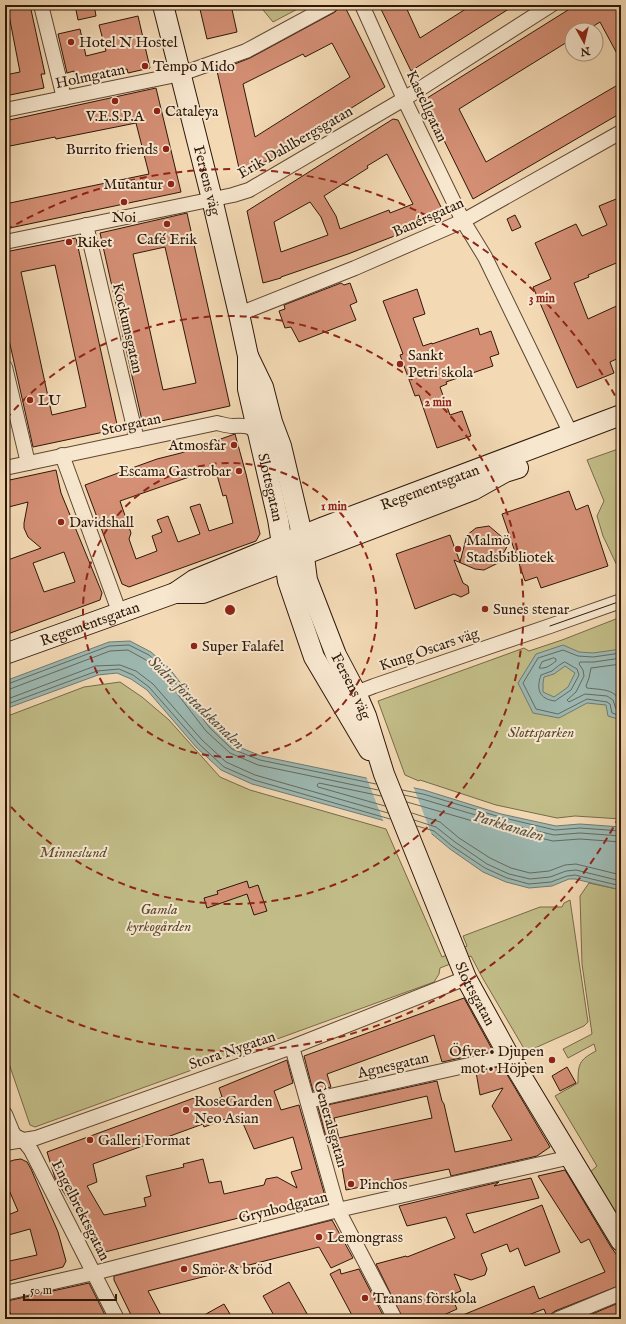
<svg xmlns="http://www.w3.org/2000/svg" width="626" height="1324" font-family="'IM FELL English',serif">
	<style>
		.green { fill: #c2bd88; stroke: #786a48 }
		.water { fill: #9dbab4; stroke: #717970; fill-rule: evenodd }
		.pier { fill: #f3dab5 }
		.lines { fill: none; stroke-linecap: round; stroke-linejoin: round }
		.shore { stroke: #66695e; stroke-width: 1 }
		.building { fill: #d48f75; stroke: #2e1809; fill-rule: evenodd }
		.street-casing { stroke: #5f4834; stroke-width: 16 }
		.secondary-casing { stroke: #2e1809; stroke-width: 22 }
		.street { stroke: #f7e7cf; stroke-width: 14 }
		.secondary { stroke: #f7e7cf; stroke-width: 20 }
		.tram { stroke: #2e1809; stroke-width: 1 }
		.ring { fill: none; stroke: #8f2418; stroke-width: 2; stroke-dasharray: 7 5 }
		.poi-dot { fill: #8f2418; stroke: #f7e7cf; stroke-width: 1.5 }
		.labels { text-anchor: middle; stroke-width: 4; stroke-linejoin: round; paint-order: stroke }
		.poi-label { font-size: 15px; fill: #2e1809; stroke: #f7e7cf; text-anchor: start }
		.street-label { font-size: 15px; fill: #2e1809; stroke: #f7e7cf }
		.park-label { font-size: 15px; font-style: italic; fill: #5a4a2f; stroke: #f7e7cf }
		.water-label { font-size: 16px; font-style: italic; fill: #555145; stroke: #f7e7cf }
		.centre { fill: #8f2418; stroke: #f7e7cf; stroke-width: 2 }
		.ring-label { font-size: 12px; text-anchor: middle; font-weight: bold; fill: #8f2418; stroke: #f7e7cf; stroke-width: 4; stroke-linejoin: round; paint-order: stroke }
	</style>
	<rect width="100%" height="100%" fill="#f3dab5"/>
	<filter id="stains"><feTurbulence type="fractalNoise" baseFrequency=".005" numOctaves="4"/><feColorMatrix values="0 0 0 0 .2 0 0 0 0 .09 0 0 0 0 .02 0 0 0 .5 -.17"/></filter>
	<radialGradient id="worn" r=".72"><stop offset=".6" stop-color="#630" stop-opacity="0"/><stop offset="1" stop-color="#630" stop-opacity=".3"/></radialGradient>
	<g class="green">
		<path d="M259,5H305L273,22Z"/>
		<path d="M621,448V574L603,536L597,516L604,501L587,460Z"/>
		<path d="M621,617V819L575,816L557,818L496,805L420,780L419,781L405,775L378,701L524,648L529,651L562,640Z"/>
		<path d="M120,682L142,697L169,720L220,777L250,790L386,829L442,957L467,946L463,936L540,907H562L564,903L570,900L588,1022L584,1026L526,1052L482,977L471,956L440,968L439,974L434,982L35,1127L30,1125L5,1052V717L84,687Z"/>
		<path d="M589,883L621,890V1229L588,1174L597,1166L555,1096L578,1083C578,1064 579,1060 596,1051L594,1044L568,1058L563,1049L592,1034L582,964L580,896Z"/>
	</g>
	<g class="water">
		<path d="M130,641L151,652L169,668L213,725L234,745L261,756L424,790L501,814L556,826L580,824L621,827V890L575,879H569L552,886L529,888L506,882L483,872L450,849L432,834L252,784L221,770L196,747L147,690L131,679L117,673L98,675L5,709V681L109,642Z"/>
		<path d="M563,645L579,652L593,653L621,649V720L608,716L606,705L587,703L559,718L533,713L518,683L536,654ZM565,666L575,673L568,687L554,697L543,692V683L544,677L554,674Z"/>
	</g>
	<path class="pier" d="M366,776L413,786L433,838L431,836L384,823Z"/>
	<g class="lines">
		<g class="shore">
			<path d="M621,653L593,657L578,656L563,650L538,658L523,683L536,709L558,714L587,699L607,702L610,704L612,713L621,716"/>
			<path d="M554,658L556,659V661C551,665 546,669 539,668L542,662Z"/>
			<path d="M621,658L594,662H580L579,664L583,670L584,676L576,692L567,700L569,702L585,694L607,696L613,700L616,709L621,711"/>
			<path d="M565,662L577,669L579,675L571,690L555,701C539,699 536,689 541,675L552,671L558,666Z"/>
			<path d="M621,664L591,668L589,678L586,686L587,688C601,690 616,688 621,704"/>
			<path d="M5,685L109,646L129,645L149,655L166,671L210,728L232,749L260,760L376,784"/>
			<path d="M5,690L10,689L110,651L128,650L146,660L162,674L206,731L230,753L258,765L378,790"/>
			<path d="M5,700L95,666L120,665L136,671L153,684L202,740L226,762L255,775L388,813"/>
			<path d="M5,705L97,671L119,669L133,675L149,687L199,744L224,767L254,780L390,819"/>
			<path d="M402,790L423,794L500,817L555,830L580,828L621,831"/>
			<path d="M404,795L422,799L499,822L554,835L580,833L621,836"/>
			<path d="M381,796L319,783L317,785L318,787L385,806"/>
			<path d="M407,802L497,828L553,841L580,839L621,842"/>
			<path d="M412,813L440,822L459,838L490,858L511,868L530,873L549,871L565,865L576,864L621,875"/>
			<path d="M414,820L436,827L455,842L487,864L509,874L530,879L550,877L566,871L576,870L621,881"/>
			<path d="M417,826L434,831L452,846L485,868L507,878L529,884L551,882L567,876L575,875L621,886"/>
		</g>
	</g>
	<g class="building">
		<path d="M7,5H30L45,74H41L44,88L5,96V75L20,72Z"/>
		<path d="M75,5H94L96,16L78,20Z"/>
		<path d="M199,5H231L237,32L207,39Z"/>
		<path d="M344,5L385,87L241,177L217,71L250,58L335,12L339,8ZM332,43L350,77L255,137L243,84L303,54L305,57Z"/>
		<path d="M379,5H405L420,38L472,5H515L411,71Z"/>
		<path d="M576,5H621V61L600,22L587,30H572V39L459,109L486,162L621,83V113L473,199L424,100Z"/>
		<path d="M138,16L150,68L128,73L127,69L75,80L74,71L67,73L58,34L80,29L86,56L106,51L99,25Z"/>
		<path d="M156,88L181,192L5,229V204L149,174L136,123L56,139L55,137L5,147V121Z"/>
		<path d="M393,119L398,120L421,167L444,213L441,218L348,254L281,277V278L263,283L247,211ZM387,154L413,204L390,213L389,210L340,229L336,216L324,196L368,168L367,166ZM310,202L321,217L328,235L281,252L274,222Z"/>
		<path d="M621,197V261L588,275L589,277L574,283L588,319L621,304V357L610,362L614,373L577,388L533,287L551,279L535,243L576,224L582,236L607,225L599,206Z"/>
		<path d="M187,213L230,406L143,425L100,233ZM165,247L196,383L163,390L133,254Z"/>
		<path d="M515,215L521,227L512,231L507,219Z"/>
		<path d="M76,238L118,429L33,447L5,322V252ZM55,265L86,407L52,415L21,272Z"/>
		<path d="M341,283L344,285L350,283L357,302L350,305L356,320L299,342L291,327L285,328L279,311L285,309L284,305Z"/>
		<path d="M417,289L425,314L413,318L423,346L432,343V344L478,328L480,335L491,331L499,354L490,357L493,366L446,382L447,384L440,387L450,415L462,411L471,436L437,448L419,395L415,396L400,355L403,354L383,301Z"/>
		<path d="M235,434L246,474L260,534L256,541L129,587L122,584L85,485L157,459L181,453ZM215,468L223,496L226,495L233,523L209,531L200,504L190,507L200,534L178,542L168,516L157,520L162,532L152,536L157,551L136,559L129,539L131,533L120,501Z"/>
		<path d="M56,470L61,493L102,593L100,600L5,635V561L41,548L28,537L24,528V523L28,502L5,508V481ZM64,552L75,582L44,592L33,563Z"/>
		<path d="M569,491L576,510L588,505L608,566L541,588L537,577L525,581L502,514Z"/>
		<path d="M489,526L509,543L498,563L484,570L475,569L454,560L463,583L468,586L469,593L461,597L454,594L415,609L396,554L450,535L460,562L467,535L476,528Z"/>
		<path d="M247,881L249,888L258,885L267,911L254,915L247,894L207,908L204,898L218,894L217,891Z"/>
		<path d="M464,998L493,1051L442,1062L434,1035L327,1074L331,1087L313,1091L304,1056Z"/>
		<path d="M287,1060L293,1083L274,1091L281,1110L299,1105L325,1196L101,1253L55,1178L47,1152L194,1098L197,1106L222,1097L219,1088ZM239,1114L254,1149L293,1137L302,1169L291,1172L297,1188L277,1177L266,1179L264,1185L224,1194L221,1181L209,1183L203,1159L183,1164L184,1167L146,1176L151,1196L144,1198L146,1206L104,1215L87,1186L97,1182L93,1164L203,1124L204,1127Z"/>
		<path d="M502,1066L550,1147L537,1156L451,1176L449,1169L346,1190L342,1167L331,1140L327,1141L318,1107L437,1081L442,1101L444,1104L455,1152L512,1140L492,1106L503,1088L480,1095L476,1072ZM427,1096L432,1118L339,1138L334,1118Z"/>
		<path d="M567,1067L576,1083L560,1091L552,1076Z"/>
		<path d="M21,1159L27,1162L31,1169L58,1232L66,1261L63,1267L5,1282V1262L37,1255L30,1229L5,1236V1216L18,1211L9,1190L5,1191V1163L14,1160Z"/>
		<path d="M565,1170L611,1247L621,1261V1285L555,1311L551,1314L550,1319H548L544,1309L518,1319H453L534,1286L539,1299L605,1272L589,1239L581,1243L538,1176Z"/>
		<path d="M531,1178L539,1198L466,1214L474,1233L542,1205L560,1252L525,1266L518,1248L510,1252L507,1244L481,1254L487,1269L485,1275L471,1280L454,1274L461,1291L451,1295L457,1309L435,1319H403L376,1264L406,1256L407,1257L455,1238L446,1217L407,1226L399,1206L499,1182L494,1186Z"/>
		<path d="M332,1220L353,1258L331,1268L319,1247L148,1291L163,1319H133L114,1280V1276Z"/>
		<path d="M340,1269L341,1274L359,1269L385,1319H354L330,1274Z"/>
		<path d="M289,1282L310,1319H276L263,1296Z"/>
		<path d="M89,1283L107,1319H56L46,1315L33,1317L34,1319H13L6,1304L7,1301Z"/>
		<path d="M621,1302V1319H580Z"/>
		<path d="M224,1304L233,1319H197Z"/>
	</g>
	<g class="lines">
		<g class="street-casing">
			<g id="street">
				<path d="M41,5L64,98"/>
				<path d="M362,5L404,99L463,221L485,257L571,434"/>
				<path d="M5,110L181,74L246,51L331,5"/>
				<path d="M86,225L137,440"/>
				<path d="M5,242L233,195L249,190L404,99L551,5"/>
				<path d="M239,314L355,268L463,221L621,132"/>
				<path d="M5,367L28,463"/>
				<path d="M62,455L120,614"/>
				<path d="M5,468L217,423C222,424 227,426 233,426C246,425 252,425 260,438"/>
				<path d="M348,696L374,686L550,626L621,601"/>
				<path d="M292,1047L338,1210L395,1319"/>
				<path d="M308,1101L509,1056"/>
				<path d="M5,1114L12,1131L15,1136L23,1140L31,1150L117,1319"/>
				<path d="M5,1143L36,1138L292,1047L466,978"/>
				<path d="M5,1293L94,1273L338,1210L571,1157"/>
				<path d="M558,1319L621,1293"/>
			</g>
		</g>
		<g class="secondary-casing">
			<g id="secondary">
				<path id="s1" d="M163,5L212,199L239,314L248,356V389L278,519L288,581L314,657L369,750"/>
				<path id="s2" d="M248,356L263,387L272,422L281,446L300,526L307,580L336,655L356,693L366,716L384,774L466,978L509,1056L621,1241"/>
				<path d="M175,593H203L473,490L505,472L518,468"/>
				<path id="s3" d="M5,654L175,593L194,580L324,527L621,415"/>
			</g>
		</g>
		<use href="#street" class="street"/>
		<use href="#secondary" class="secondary"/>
		<path class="tram" d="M550,626L621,601"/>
	</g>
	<g class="ring">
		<circle cx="230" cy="610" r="147"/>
		<path d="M6 419A294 294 0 1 1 6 801"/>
		<path d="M619 817A441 441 0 0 1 6 990M6 230A441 441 0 0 1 619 403"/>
	</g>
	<g class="poi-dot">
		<circle cx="71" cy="42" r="4"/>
		<circle cx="145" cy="66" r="4"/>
		<circle cx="115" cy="101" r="4"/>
		<circle cx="157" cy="111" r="4"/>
		<circle cx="166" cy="149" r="4"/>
		<circle cx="171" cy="184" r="4"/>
		<circle cx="124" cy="202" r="4"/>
		<circle cx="167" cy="224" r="4"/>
		<circle cx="69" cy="242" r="4"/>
		<circle cx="400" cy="364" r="4"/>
		<circle cx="30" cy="400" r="4"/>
		<circle cx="234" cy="445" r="4"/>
		<circle cx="239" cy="471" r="4"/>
		<circle cx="61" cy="522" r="4"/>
		<circle cx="458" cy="549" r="4"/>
		<circle cx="485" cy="609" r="4"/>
		<circle cx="194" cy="646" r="4"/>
		<circle cx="552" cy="1060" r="4"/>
		<circle cx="186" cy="1110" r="4"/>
		<circle cx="90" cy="1140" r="4"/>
		<circle cx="351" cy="1184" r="4"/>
		<circle cx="319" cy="1237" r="4"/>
		<circle cx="184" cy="1269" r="4"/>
		<circle cx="365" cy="1298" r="4"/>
	</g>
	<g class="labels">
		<g class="poi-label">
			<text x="79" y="47">Hotel N Hostel</text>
			<text x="153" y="71">Tempo Mido</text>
			<text x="165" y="116">Cataleya</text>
			<text x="115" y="121" text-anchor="middle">V.E.S.P.A</text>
			<text x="158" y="154" text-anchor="end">Burrito friends</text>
			<text x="163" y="189" text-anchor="end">Mutantur</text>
			<text x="124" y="222" text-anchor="middle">Noi</text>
			<text x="167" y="244" text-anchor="middle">Café Erik</text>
			<text x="77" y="247">Riket</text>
			<text x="408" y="360">Sankt<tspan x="408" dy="17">Petri skola</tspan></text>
			<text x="38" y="405">LU</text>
			<text x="226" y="450" text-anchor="end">Atmosfär</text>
			<text x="231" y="476" text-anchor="end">Escama Gastrobar</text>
			<text x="69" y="527">Davidshall</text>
			<text x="466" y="545">Malmö<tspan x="466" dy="17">Stadsbibliotek</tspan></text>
			<text x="493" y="614">Sunes stenar</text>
			<text x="202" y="651">Super Falafel</text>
			<text x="544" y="1056" text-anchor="end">Öfver • Djupen<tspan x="544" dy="17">mot • Höjpen</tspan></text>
			<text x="194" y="1106">RoseGarden<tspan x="194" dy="17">Neo Asian</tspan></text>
			<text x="98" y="1145">Galleri Format</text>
			<text x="359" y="1189">Pinchos</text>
			<text x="327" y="1242">Lemongrass</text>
			<text x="192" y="1274">Smör &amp; bröd</text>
			<text x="373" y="1303">Tranans förskola</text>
		</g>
		<g class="street-label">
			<text transform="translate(90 76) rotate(-12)" y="5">Holmgatan</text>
			<text transform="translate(427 106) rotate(65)" y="5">Kastellgatan</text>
			<text transform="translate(295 142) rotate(-30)" y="5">Erik Dahlbergsgatan</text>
			<text dy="5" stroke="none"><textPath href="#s1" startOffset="181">Fersens väg</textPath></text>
			<text transform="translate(428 217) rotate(-24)" y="5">Banérsgatan</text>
			<text transform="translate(128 328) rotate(77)" y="5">Kockumsgatan</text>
			<text transform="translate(131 424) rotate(-12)" y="5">Storgatan</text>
			<text dy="5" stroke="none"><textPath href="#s1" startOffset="495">Slottsgatan</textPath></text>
			<text dy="5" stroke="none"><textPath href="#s3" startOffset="457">Regementsgatan</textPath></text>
			<text dy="5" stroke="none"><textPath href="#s3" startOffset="90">Regementsgatan</textPath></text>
			<text transform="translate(429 649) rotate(-19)" y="5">Kung Oscars väg</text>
			<text dy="5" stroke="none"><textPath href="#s2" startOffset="348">Fersens väg</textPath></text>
			<text dy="5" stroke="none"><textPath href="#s2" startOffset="680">Slottsgatan</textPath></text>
			<text transform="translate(232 1050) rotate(-19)" y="5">Stora Nygatan</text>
			<text transform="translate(393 1065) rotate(-13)" y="5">Agnesgatan</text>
			<text transform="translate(331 1124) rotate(74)" y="5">Generalsgatan</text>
			<text transform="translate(283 1207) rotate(-14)" y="5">Grynbodgatan</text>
			<text transform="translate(81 1210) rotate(63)" y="5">Engelbrektsgatan</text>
		</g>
		<g class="park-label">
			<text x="541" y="737">Slottsparken</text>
			<text x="73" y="857">Minneslund</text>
			<text x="159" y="914">Gamla<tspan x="159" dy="17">kyrkogården</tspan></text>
		</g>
		<g class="water-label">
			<text transform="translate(197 702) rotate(44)" y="6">Södra förstadskanalen</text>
			<text transform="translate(509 825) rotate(17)" y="6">Parkkanalen</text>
		</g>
	</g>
	<circle cx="230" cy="610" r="6" class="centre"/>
	<g class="ring-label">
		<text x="542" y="302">3 min</text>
		<text x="438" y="406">2 min</text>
		<text x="334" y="510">1 min</text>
	</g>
	<rect width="626" height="1324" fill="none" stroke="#f3dab5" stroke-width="20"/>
	<rect x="6" y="6" width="614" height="1312" fill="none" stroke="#2e1809" stroke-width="2"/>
	<rect x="10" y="10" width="606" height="1304" fill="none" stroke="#2e1809"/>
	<g transform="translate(584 42) rotate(172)"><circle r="19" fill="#f7e7cf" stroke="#a79480"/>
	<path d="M0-3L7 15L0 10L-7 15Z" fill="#8f2418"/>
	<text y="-6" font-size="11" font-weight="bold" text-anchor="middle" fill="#2e1809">N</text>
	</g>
	<path d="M24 1294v6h92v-6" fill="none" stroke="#2e1809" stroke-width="2"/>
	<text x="30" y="1294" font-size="12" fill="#2e1809" stroke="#f7e7cf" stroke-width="3" paint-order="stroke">50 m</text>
	<rect width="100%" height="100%" filter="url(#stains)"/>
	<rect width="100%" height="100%" fill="url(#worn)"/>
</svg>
